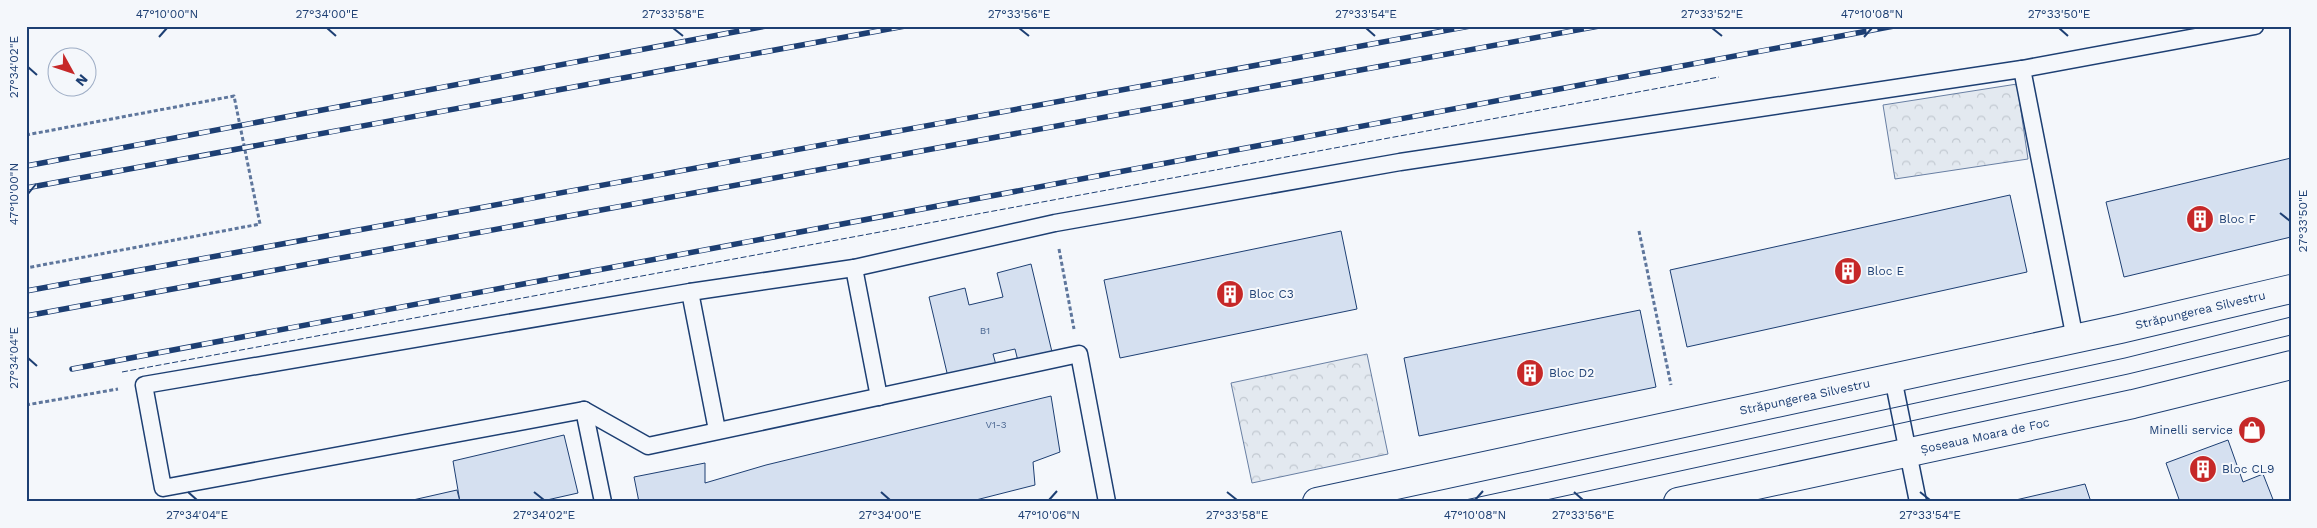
<svg xmlns="http://www.w3.org/2000/svg" width="2317" height="528" font-family="'Work Sans',sans-serif">
	<style>
		.park { fill: url(#park-crowns); stroke: #687fa3 }
		.building { fill: #d5e0f0; stroke: #1d3f73 }
		.lines { fill: none; stroke-linecap: round; stroke-linejoin: round }
		.lane-casing { stroke: #1d3f73; stroke-width: 19 }
		.primary-casing { stroke: #1d3f73; stroke-width: 30 }
		.path { stroke: #5e769c; stroke-width: 3; stroke-dasharray: 4 2.5; stroke-linecap: butt }
		.lane { stroke: #f4f7fb; stroke-width: 16 }
		.primary { stroke: #f4f7fb; stroke-width: 28 }
		.tram { stroke: #1d3f73; stroke-width: 1 }
		.rail-casing { stroke: #1d3f73; stroke-width: 5.5 }
		.rail { stroke: #f4f7fb; stroke-width: 4; stroke-dasharray: 11; stroke-linecap: butt }
		.fence { stroke: #1d3f73; stroke-width: 1; stroke-dasharray: 6 2.5; stroke-linecap: butt }
		.ticks { fill: none; stroke: #1d3f73; stroke-width: 2 }
		.labels { text-anchor: middle; stroke-width: 4; stroke-linejoin: round; paint-order: stroke }
		.number-label { font-size: 10px; fill: #4b6792 }
		.poi-label { font-size: 12px; fill: #1d3f73; stroke: #f4f7fb; text-anchor: start }
		.street-label { font-size: 12px; fill: #1d3f73; stroke: #f4f7fb }
		.neatline { fill: none; stroke: #1d3f73; stroke-width: 2 }
		.ticks-label { font-size: 12px; text-anchor: middle; fill: #1d3f73 }
	</style>
	<defs>
		<pattern id="park-crowns" width="20" height="18" patternUnits="userSpaceOnUse" patternTransform="scale(1.25)"><rect width="20" height="18" fill="#e3e9f0"/><path d="M2 6a3 3 0 1 1 6 0M12 15a3 3 0 1 1 6 0" fill="none" stroke="#c2c9d1"/></pattern>
	</defs>
	<rect width="100%" height="100%" fill="#f4f7fb"/>
	<g class="park">
		<path d="M2017,84L2028,159L1895,179L1883,105Z"/>
		<path d="M1367,354L1388,454L1252,483L1231,383Z"/>
	</g>
	<g class="building">
		<path d="M2291,158V237L2124,277L2106,202Z"/>
		<path d="M2010,195L2027,272L1687,347L1670,270Z"/>
		<path d="M1341,231L1357,309L1120,358L1104,280Z"/>
		<path d="M1031,264L1052,352L1018,361L1015,349L993,354L996,365L948,377L929,297L965,288L969,305L1003,297L997,273Z"/>
		<path d="M1640,310L1656,387L1419,436L1404,358Z"/>
		<path d="M1051,396L1060,452L1033,462L1035,485L968,502H639L634,477L705,463V483L766,465Z"/>
		<path d="M564,435L578,493L538,502H460L453,461Z"/>
		<path d="M2228,440L2243,482L2263,474L2274,502H2180L2166,463Z"/>
		<path d="M2085,484L2091,502H2007Z"/>
		<path d="M457,490L460,502H404Z"/>
	</g>
	<g class="lines">
		<g class="lane-casing">
			<g id="lane">
				<path d="M854,268L879,397"/>
				<path d="M690,292L717,430"/>
				<path d="M2075,339L2022,69L2255,26"/>
				<path d="M1893,378L1918,502"/>
				<path d="M584,410L648,446L1079,354L1107,502"/>
				<path d="M603,502L584,410L163,488L144,385L690,292L854,268L1055,223L1400,162L2022,69"/>
			</g>
		</g>
		<g class="primary-casing">
			<g id="primary">
				<path id="s1" d="M1317,502L2120,329L2291,289"/>
				<path id="s2" d="M1678,502L2133,404L2291,365"/>
			</g>
		</g>
		<g class="path">
			<path d="M26,135L234,96L260,224L26,268"/>
			<path d="M1639,231L1671,385"/>
			<path d="M1059,249L1074,329"/>
			<path d="M26,405L118,389"/>
		</g>
		<use href="#lane" class="lane"/>
		<use href="#primary" class="primary"/>
		<g class="tram">
			<path d="M1456,502L2125,358L2291,317"/>
			<path d="M1537,502L2128,374L2291,335"/>
		</g>
		<g class="rail-casing">
			<g id="rail">
				<path d="M26,166L766,26"/>
				<path d="M26,188L905,26"/>
				<path d="M26,291L1470,26"/>
				<path d="M26,316L1599,26"/>
				<path d="M72,369L1894,26"/>
			</g>
		</g>
		<use href="#rail" class="rail"/>
		<path class="fence" d="M122,372L1719,77"/>
	</g>
	<path class="ticks" d="M327,28L336,36M673,28L683,36M1019,28L1029,36M1366,28L1375,36M1712,28L1722,36M2059,28L2068,36M159,37L167,28M1864,37L1872,28M28,67L37,75M28,194L36,184M2280,213L2290,221M28,358L37,366M188,492L197,500M534,492L544,500M881,492L890,500M1227,492L1237,500M1574,492L1583,500M1920,492L1930,500M1049,500L1057,491M1475,500L1483,491"/>
	<defs>
		<g id="building-disc" transform="scale(1.4375)"><circle r="9.5" fill="#c62828" stroke="#f4f7fb"/><path d="M-4-6H4V6H1V3H-1V6H-4ZM-2.5-4.3h1.7v1.8h-1.7ZM.8-4.3h1.7v1.8H.8ZM-2.5-1h1.7V.8h-1.7ZM.8-1h1.7V.8H.8Z" fill="#fff"/></g>
		<g id="shop-disc" transform="scale(1.4375)"><circle r="9.5" fill="#c62828" stroke="#f4f7fb"/><path d="M-5-2.5h2.3a2.7 3.5 0 0 1 5.4 0H5L5.5 6h-11ZM-1.5-2.5h3a1.5 2.3 0 0 0-3 0Z" fill="#fff"/></g>
	</defs>
	<g fill-rule="evenodd">
		<use href="#building-disc" x="2200" y="219"/>
		<use href="#building-disc" x="1848" y="271"/>
		<use href="#building-disc" x="1230" y="294"/>
		<use href="#building-disc" x="1530" y="373"/>
		<use href="#shop-disc" x="2252" y="430"/>
		<use href="#building-disc" x="2203" y="469"/>
	</g>
	<g class="labels">
		<g class="number-label">
			<text x="985" y="334">B1</text>
			<text x="996" y="428">V1-3</text>
		</g>
		<g class="poi-label">
			<text x="2219" y="223">Bloc F</text>
			<text x="1867" y="275">Bloc E</text>
			<text x="1249" y="298">Bloc C3</text>
			<text x="1549" y="377">Bloc D2</text>
			<text x="2233" y="434" text-anchor="end">Minelli service</text>
			<text x="2222" y="473">Bloc CL9</text>
		</g>
		<g class="street-label">
			<text dy="4" stroke="none"><textPath href="#s1" startOffset="904">Străpungerea Silvestru</textPath></text>
			<text dy="4" stroke="none"><textPath href="#s1" startOffset="499">Străpungerea Silvestru</textPath></text>
			<text dy="4" stroke="none"><textPath href="#s2" startOffset="314">Șoseaua Moara de Foc</textPath></text>
		</g>
	</g>
	<rect width="2317" height="528" fill="none" stroke="#f4f7fb" stroke-width="55"/>
	<g transform="translate(72 72) rotate(130)"><circle r="24" fill="#f4f7fb" stroke="#9eadc5"/>
	<path d="M0-4L9 19L0 12L-9 19Z" fill="#c62828"/>
	<text y="-8" font-size="14" font-weight="bold" text-anchor="middle" fill="#1d3f73">N</text>
	</g>
	<rect x="28" y="28" width="2262" height="472" class="neatline"/>
	<g class="ticks-label">
		<text x="167" y="18">47°10'00"N</text>
		<text x="327" y="18">27°34'00"E</text>
		<text x="673" y="18">27°33'58"E</text>
		<text x="1019" y="18">27°33'56"E</text>
		<text x="1366" y="18">27°33'54"E</text>
		<text x="1712" y="18">27°33'52"E</text>
		<text x="1872" y="18">47°10'08"N</text>
		<text x="2059" y="18">27°33'50"E</text>
		<text transform="translate(14 67) rotate(-90)" y="4">27°34'02"E</text>
		<text transform="translate(14 194) rotate(-90)" y="4">47°10'00"N</text>
		<text transform="translate(2303 221) rotate(-90)" y="4">27°33'50"E</text>
		<text transform="translate(14 358) rotate(-90)" y="4">27°34'04"E</text>
		<text x="197" y="519">27°34'04"E</text>
		<text x="544" y="519">27°34'02"E</text>
		<text x="890" y="519">27°34'00"E</text>
		<text x="1049" y="519">47°10'06"N</text>
		<text x="1237" y="519">27°33'58"E</text>
		<text x="1475" y="519">47°10'08"N</text>
		<text x="1583" y="519">27°33'56"E</text>
		<text x="1930" y="519">27°33'54"E</text>
	</g>
</svg>
